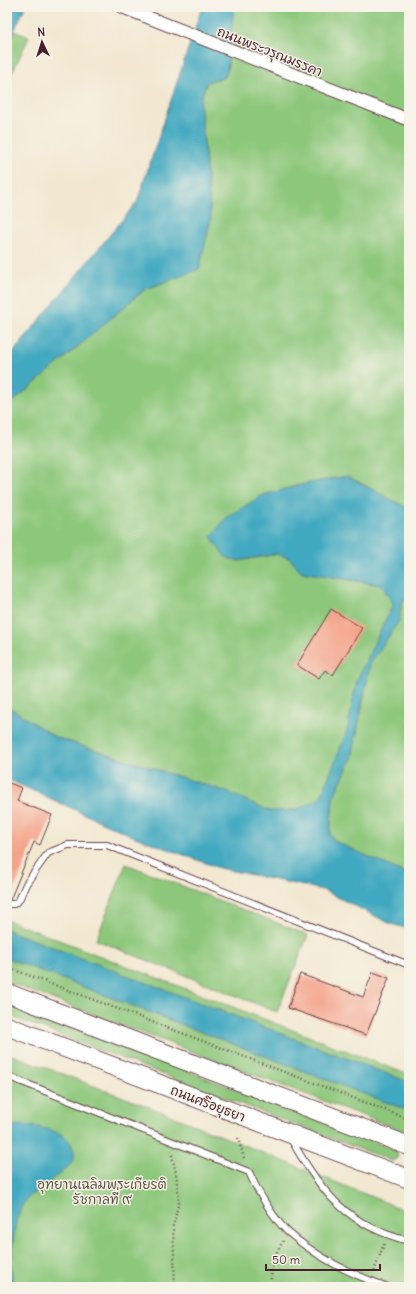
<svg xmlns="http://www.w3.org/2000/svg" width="416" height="1294" font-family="Delius,'Playpen Sans Thai',sans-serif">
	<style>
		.green { fill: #8dc77c; stroke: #6c7354 }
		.water { fill: #40a8c0; stroke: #456476 }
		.building { fill: #f4a48c }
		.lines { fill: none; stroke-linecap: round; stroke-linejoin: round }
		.lane-casing { stroke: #633d44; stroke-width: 8 }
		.street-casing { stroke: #633d44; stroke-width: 14 }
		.secondary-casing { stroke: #633d44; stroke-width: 20 }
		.path { stroke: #633d44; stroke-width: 2.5; stroke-dasharray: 1 3; stroke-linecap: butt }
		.lane { stroke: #fff; stroke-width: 6 }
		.street { stroke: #fff; stroke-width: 12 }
		.secondary { stroke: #fff; stroke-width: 18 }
		.labels { text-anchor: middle; stroke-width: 3; stroke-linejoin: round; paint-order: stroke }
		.street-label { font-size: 13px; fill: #4a1f2b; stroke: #f7f3e8 }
		.park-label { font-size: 13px; fill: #5e5143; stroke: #f7f3e8 }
	</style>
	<rect width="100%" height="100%" fill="#f7f3e8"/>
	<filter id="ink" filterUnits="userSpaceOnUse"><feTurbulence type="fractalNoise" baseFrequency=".025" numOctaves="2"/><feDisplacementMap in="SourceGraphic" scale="8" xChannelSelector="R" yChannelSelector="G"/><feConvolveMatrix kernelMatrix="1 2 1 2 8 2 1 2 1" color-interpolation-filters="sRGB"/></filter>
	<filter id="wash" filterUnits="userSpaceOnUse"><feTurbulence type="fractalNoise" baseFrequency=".012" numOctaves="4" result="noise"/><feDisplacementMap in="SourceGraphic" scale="16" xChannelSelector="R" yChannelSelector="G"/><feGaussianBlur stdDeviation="0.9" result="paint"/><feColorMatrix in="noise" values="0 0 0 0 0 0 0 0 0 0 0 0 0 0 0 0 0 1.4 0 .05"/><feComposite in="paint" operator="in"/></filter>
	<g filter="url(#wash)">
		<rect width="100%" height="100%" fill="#f2e8d1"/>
		<g class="green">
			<path d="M234,7H409V509L347,476L304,484L263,495L238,561L277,554L289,558L302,572L382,585L393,604L357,680L347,731L328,781L320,799L296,810L270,811L227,792L55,737L7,706V407L144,290L199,269L211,219L200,100L207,82L225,77L227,72Z"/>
			<path d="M14,31L29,37L7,84V47Z"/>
			<path d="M409,596V875L334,841L330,834L333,798L352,758L370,664L399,621L402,602Z"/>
			<path d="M126,864L308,935L277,1012L96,940Z"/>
			<path d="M7,920L409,1075V1082L7,930Z"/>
			<path d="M7,958L409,1111V1133L7,982Z"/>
			<path d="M7,1003L396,1150L398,1157L393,1161L389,1160L7,1015Z"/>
			<path d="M7,1053L160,1111L409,1212V1287H7Z"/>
		</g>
		<g class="water">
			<path d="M7,7H25L7,47Z"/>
			<path d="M202,7H234L227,72L225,77L207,82L200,100L211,219L199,269L144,290L7,407V359L137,202Z"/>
			<path d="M347,476L409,509V596L402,602L399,621L370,664L352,758L333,798L330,834L334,841L409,875V929L391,924L323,890L219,868L135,837L7,779V706L55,737L227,792L270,811L296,810L320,799L347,731L357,680L393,604L382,585L302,572L289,558L277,554L238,561L225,557L211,537L227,517L263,495L304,484Z"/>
			<path d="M7,930L409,1082V1111L7,958Z"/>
			<path d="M24,1125C40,1128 65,1129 72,1146C74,1150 75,1153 74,1158C69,1173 32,1188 22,1206C12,1224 10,1267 13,1287H7V1126Z"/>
		</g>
		<g id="blocks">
			<g class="building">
				<path d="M331,609L362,628L333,675L325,670L319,679L297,665Z"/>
				<path d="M7,782L22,788L17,801L52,815L40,845L34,842L10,900H7Z"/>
				<path d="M373,972L389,978L366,1035L288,1008L300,974L363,997Z"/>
			</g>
		</g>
	</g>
	<g filter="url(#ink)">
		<use href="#blocks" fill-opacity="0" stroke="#633d44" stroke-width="1"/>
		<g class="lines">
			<g class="lane-casing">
				<g id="lane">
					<path d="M7,904H14L19,900L26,884L48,853L68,845H107L409,965"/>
					<path d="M7,1076L249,1172C256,1189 275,1221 289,1233C318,1258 352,1275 388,1287"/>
					<path d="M291,1139C320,1191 347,1226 409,1241"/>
				</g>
			</g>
			<g class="street-casing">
				<path id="street" d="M122,7L409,120"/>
			</g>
			<g class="secondary-casing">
				<g id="secondary">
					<path d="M7,993L409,1146"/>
					<path d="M7,1026L409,1179"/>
				</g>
			</g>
			<g class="path">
				<path d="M7,967L409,1119"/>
				<path d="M238,1138L244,1158"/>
				<path d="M171,1151L176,1173L179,1202L173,1226L175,1287"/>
				<path d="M374,1271L384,1244"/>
				<path d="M270,1287L273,1259L283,1241"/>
			</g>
			<use href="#lane" class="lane"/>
			<use href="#street" class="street"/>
			<use href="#secondary" class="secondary"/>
		</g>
	</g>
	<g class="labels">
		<g class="street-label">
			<text transform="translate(270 51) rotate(22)" y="5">ถนนพระวรุณมรรคา</text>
			<text transform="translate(208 1103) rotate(21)" y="5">ถนนศรีอยุธยา</text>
		</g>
		<g class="park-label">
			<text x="102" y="1189">อุทยานเฉลิมพระเกียรติ<tspan x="102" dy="15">รัชกาลที่ ๙</tspan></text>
		</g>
	</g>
	<rect width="416" height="1294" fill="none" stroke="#f7f3e8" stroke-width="24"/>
	<g transform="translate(42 42) rotate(356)" stroke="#f7f3e8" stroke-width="3" paint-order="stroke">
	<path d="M0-3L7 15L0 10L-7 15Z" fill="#4a1f2b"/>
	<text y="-6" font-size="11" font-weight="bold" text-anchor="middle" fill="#4a1f2b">N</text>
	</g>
	<path d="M266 1264v6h114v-6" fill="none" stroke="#4a1f2b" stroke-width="2"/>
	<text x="272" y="1264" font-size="12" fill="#4a1f2b" stroke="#f7f3e8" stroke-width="3" paint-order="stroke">50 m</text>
</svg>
